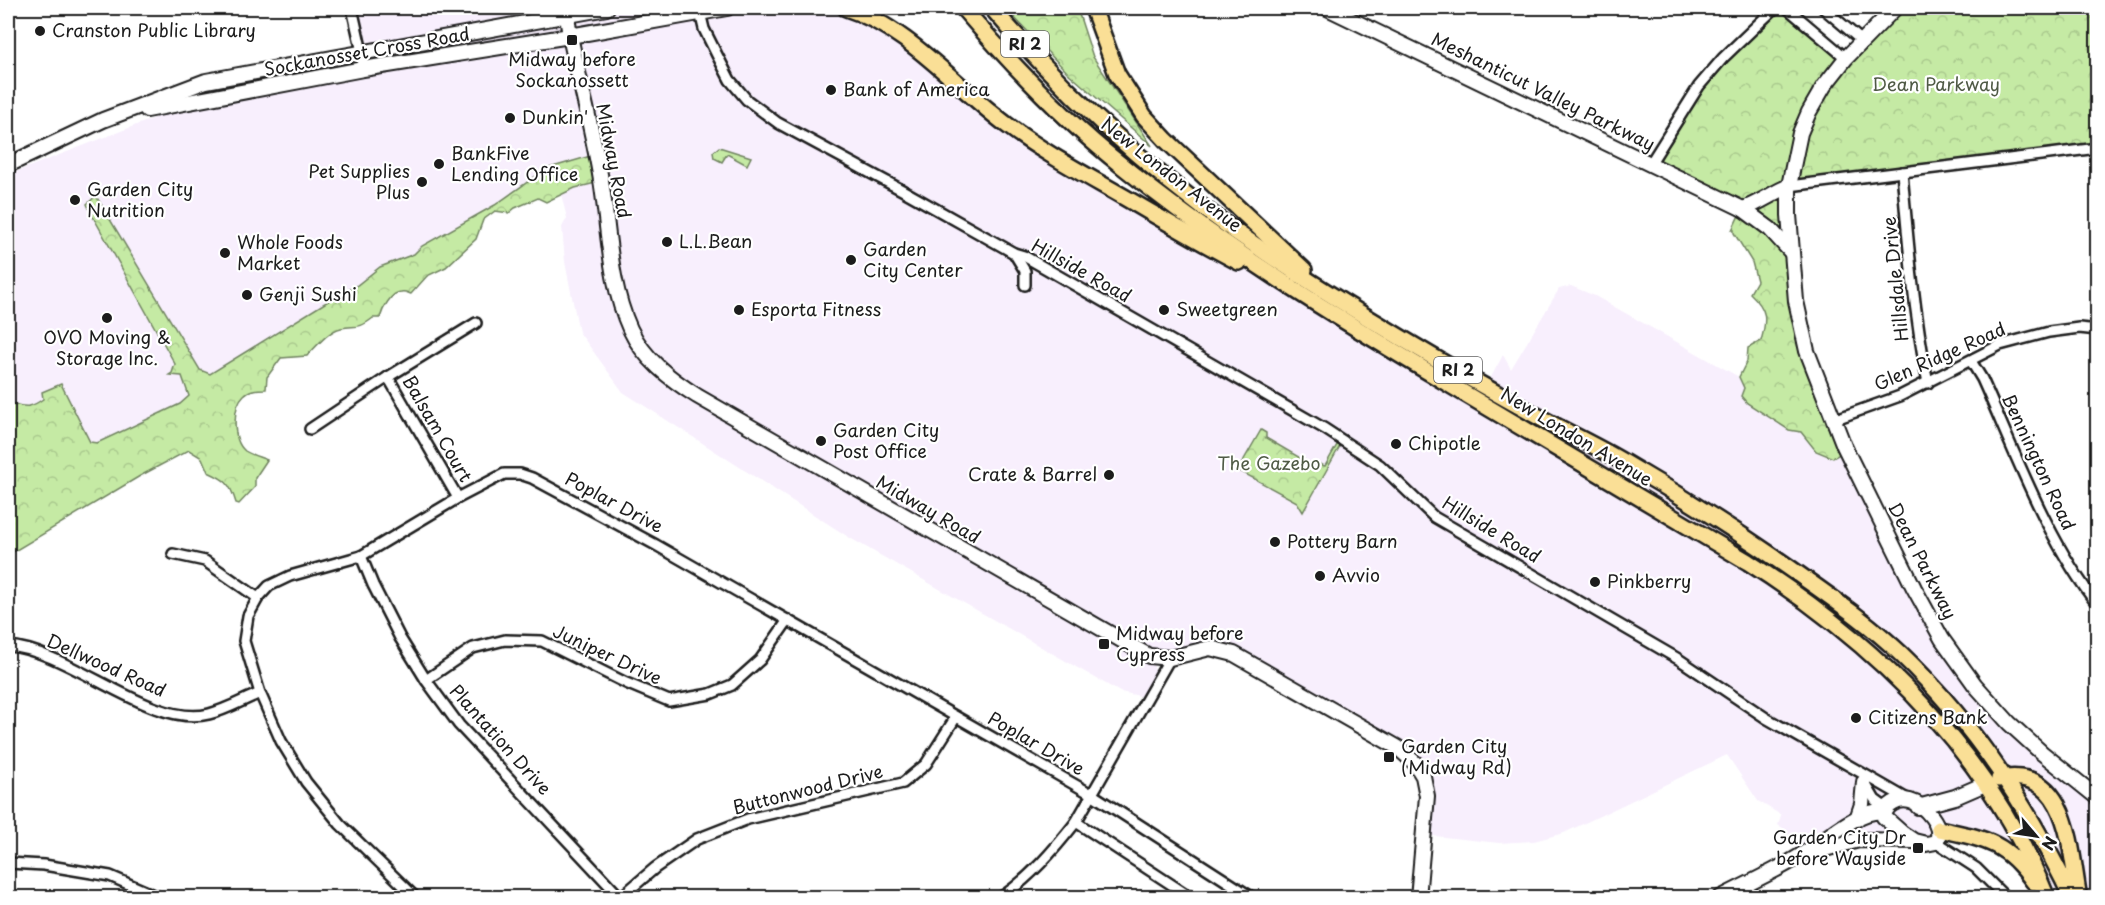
<svg xmlns="http://www.w3.org/2000/svg" width="2105" height="905" font-family="'Playpen Sans',sans-serif">
	<style>
		.built { fill: #f8effd }
		.grass { fill: url(#grass-tufts); stroke: #708360; stroke-width: 1.5 }
		.forest { fill: url(#forest-crowns); stroke: #708360; stroke-width: 1.5 }
		.lines { fill: none; stroke-linecap: round; stroke-linejoin: round }
		.street-casing { stroke: #1c1c1c; stroke-width: 14 }
		.secondary-casing { stroke: #1c1c1c; stroke-width: 18 }
		.primary-casing { stroke: #1c1c1c; stroke-width: 20 }
		.street { stroke: #fff; stroke-width: 9 }
		.secondary { stroke: #fff; stroke-width: 14 }
		.primary { stroke: #fadf96; stroke-width: 15 }
		.poi-dot { fill: #1c1c1c; stroke: #fff; stroke-width: 2 }
		.labels { text-anchor: middle; stroke-width: 4.5; stroke-linejoin: round; paint-order: stroke }
		.shield { fill: #fff; stroke: #606060; stroke-width: 1.5 }
		.shield-label { font-size: 16px; font-weight: bold; fill: #1c1c1c }
		.poi-label { font-size: 18px; fill: #1c1c1c; stroke: #fff; text-anchor: start }
		.street-label { font-size: 18px; fill: #1c1c1c; stroke: #fff }
		.park-label { font-size: 18px; fill: #4f5a45; stroke: #fff }
	</style>
	<defs>
		<pattern id="grass-tufts" width="24" height="20" patternUnits="userSpaceOnUse" patternTransform="scale(1.5)"><rect width="24" height="20" fill="#c5eaa4"/><path d="M3 7l-1-3M5 7V3M7 7l1-3M15 17l-1-3M17 17v-4M19 17l1-3" fill="none" stroke="#a9c88d"/></pattern>
		<pattern id="forest-crowns" width="20" height="18" patternUnits="userSpaceOnUse" patternTransform="scale(1.5)"><rect width="20" height="18" fill="#c5eaa4"/><path d="M2 6a3 3 0 1 1 6 0M12 15a3 3 0 1 1 6 0" fill="none" stroke="#a9c88d"/></pattern>
	</defs>
	<rect width="100%" height="100%" fill="#fff"/>
	<filter id="ink" filterUnits="userSpaceOnUse"><feTurbulence type="fractalNoise" baseFrequency=".0167" numOctaves="2"/><feDisplacementMap in="SourceGraphic" scale="12" xChannelSelector="R" yChannelSelector="G"/><feConvolveMatrix kernelMatrix="1 2 1 2 8 2 1 2 1" color-interpolation-filters="sRGB"/></filter>
	<g filter="url(#ink)">
		<path class="built" d="M352,8H842L875,20L945,77L1207,247L1317,306L1323,297L1480,393L1483,392L1503,355L1511,369L1559,289L1571,286L1595,296L1739,377L1744,388L1741,396L1747,403L1789,430L1800,432L1816,451H1845L1934,633L1981,695L2097,799V897H2046L2036,878L1963,833L1798,853L1786,830L1778,825L1781,815L1758,801L1727,755L1564,833L1534,841L1499,843L1425,835L1419,773L1381,740L1211,649L1151,658L1155,671L1150,690L1145,697L1120,692L850,538L623,392L579,332L565,262L562,227L567,218L561,194L575,188L596,183L594,155L546,169L495,205L422,246L414,254L380,267L356,286L333,298L210,374L200,370L96,196L160,334L175,364L170,375L182,376L190,396L180,404L97,443L90,442L86,434L43,399L35,405L25,408L14,404L8,407V175L175,110L364,66Z"/>
		<path class="grass" d="M719,147L751,157L747,165L727,154L722,162L714,158L713,152Z"/>
		<g class="forest">
			<path d="M1005,8H1077L1093,57L1152,146L1068,73Z"/>
			<path d="M1776,8H1787L1844,56L1897,8H2097V148L1791,187L1798,305L1845,451L1833,458L1816,451L1801,432L1789,430L1747,403L1741,396L1744,388L1739,377L1747,361L1748,348L1761,341C1767,319 1768,310 1750,293L1757,281L1752,262L1734,233V230H1732L1741,211L1653,163L1695,93Z"/>
			<path d="M594,155L596,183L575,188L546,202L538,198L515,208L509,213L495,211L483,220L476,239L446,267L427,276L411,294C408,293 405,291 401,292C391,292 382,310 380,318H373C358,330 356,325 341,328C328,331 316,347 307,356L281,358L267,377L266,389C258,389 250,389 244,395C232,406 232,440 245,451C251,455 260,457 267,460L255,478V487L239,504L236,503C230,483 226,480 208,472L202,458L189,450L140,476L8,555V407L14,404C27,408 32,407 43,399L42,392L61,384L90,442L97,443L180,404L189,396L182,376L169,375L172,373L175,364L91,213L87,204L96,196L200,370L210,374L333,298L356,286L380,267L414,254L422,246L495,205L546,169Z"/>
			<path d="M1261,430L1266,433V438L1312,465L1317,463L1325,466L1337,445L1340,446L1303,512L1297,502L1238,470Z"/>
		</g>
		<g class="lines">
			<g class="street-casing">
				<g id="street">
					<path d="M352,8L362,52L363,69"/>
					<path d="M699,8L704,29L717,55L730,80L747,100L778,123L902,190L1014,253L1024,256L1325,429L1380,465L1434,517L1680,660L1766,718L1909,800"/>
					<path d="M1787,8L1846,58"/>
					<path d="M1823,8L1862,41"/>
					<path d="M1650,164L1699,86L1723,58L1775,8"/>
					<path d="M1902,172C1908,243 1914,313 1928,383"/>
					<path d="M1789,186L2098,148"/>
					<path d="M1014,253L1025,271V285"/>
					<path d="M1971,361L1982,379C2015,452 2048,543 2098,605"/>
					<path d="M388,377L458,498"/>
					<path d="M1833,420L1900,396L2000,345L2049,332L2079,328L2098,330"/>
					<path d="M310,429L388,377L476,323"/>
					<path d="M173,554L205,561L258,598"/>
					<path d="M361,556L373,585L400,638L426,680L459,725L621,898"/>
					<path d="M8,646C70,650 151,729 209,714C226,710 243,700 260,693"/>
					<path d="M426,680L473,648L505,640L542,641L626,683L669,701L710,694L732,685L760,660L788,620"/>
					<path d="M1865,783L1875,800L1886,808"/>
					<path d="M1076,822L1192,898"/>
					<path d="M1936,842L1976,868L2006,898"/>
					<path d="M8,863L44,865L110,876L161,898"/>
					<path d="M621,897L655,868L697,839L748,819L903,783L926,764L956,717"/>
					<path d="M416,898L340,824L306,782L281,741L260,693L244,641L248,616L258,598L269,586L290,576L361,556L458,498L504,474H520L532,478L656,545L1093,795L1253,898"/>
					<path d="M1000,898C1030,878 1054,850 1076,822L1170,658"/>
				</g>
			</g>
			<g class="secondary-casing">
				<g id="secondary">
					<path d="M1327,8L1743,209L1770,229L1791,252"/>
					<path d="M1895,8L1846,58L1824,86L1809,112L1800,133L1789,186V215L1796,301L1807,351L1844,446L1914,588L1942,639L1975,685L2009,723L2042,753L2098,798"/>
					<path d="M567,16L570,36C580,84 593,132 601,180C609,229 609,283 630,329C644,359 670,379 697,396L1149,656L1170,658L1210,648L1234,654L1397,747L1415,763L1423,776L1427,796L1418,898"/>
					<path d="M147,110L363,69L570,36L727,8"/>
					<path d="M8,165L103,120L206,81L607,8"/>
					<path d="M1743,209C1759,203 1773,193 1789,186"/>
					<path d="M1918,807L1955,797L1985,784"/>
					<path d="M1857,819L1862,804L1864,782"/>
					<path d="M1802,855L1859,840L1914,841L1926,844L1936,842C1945,827 1925,805 1910,801C1898,798 1885,805 1884,817L1902,833L1914,841"/>
					<path d="M1720,898C1748,883 1777,871 1803,854C1824,841 1860,807 1885,812"/>
				</g>
			</g>
			<g class="primary-casing">
				<g id="primary">
					<path d="M846,8C907,27 956,87 1007,125C1044,153 1084,174 1124,197C1162,219 1200,242 1239,262"/>
					<path d="M963,8C1011,64 1063,119 1121,165C1224,249 1338,318 1452,386C1550,445 1649,503 1748,562C1877,644 1989,754 2047,898"/>
					<path d="M992,8C1076,107 1177,195 1286,266C1367,319 1452,369 1537,416C1566,432 1597,446 1625,463C1689,500 1751,540 1811,583C1842,605 1873,627 1901,654C1973,723 2029,807 2072,898"/>
					<path d="M1093,8L1117,74L1144,116L1166,140L1304,270"/>
					<path d="M1999,779C2070,765 2070,851 2079,898"/>
					<path d="M1939,829C1985,839 2005,841 2034,882"/>
				</g>
			</g>
			<use href="#street" class="street"/>
			<use href="#secondary" class="secondary"/>
			<use href="#primary" class="primary"/>
		</g>
	</g>
	<g class="poi-dot">
		<circle cx="40" cy="31" r="6"/>
		<rect x="566" y="34" width="12" height="12" rx="3"/>
		<circle cx="831" cy="90" r="6"/>
		<circle cx="510" cy="118" r="6"/>
		<circle cx="439" cy="164" r="6"/>
		<circle cx="422" cy="182" r="6"/>
		<circle cx="75" cy="200" r="6"/>
		<circle cx="667" cy="242" r="6"/>
		<circle cx="225" cy="253" r="6"/>
		<circle cx="851" cy="260" r="6"/>
		<circle cx="247" cy="295" r="6"/>
		<circle cx="739" cy="310" r="6"/>
		<circle cx="1164" cy="310" r="6"/>
		<circle cx="107" cy="318" r="6"/>
		<circle cx="821" cy="441" r="6"/>
		<circle cx="1396" cy="444" r="6"/>
		<circle cx="1109" cy="475" r="6"/>
		<circle cx="1275" cy="542" r="6"/>
		<circle cx="1320" cy="576" r="6"/>
		<circle cx="1595" cy="582" r="6"/>
		<rect x="1098" y="638" width="12" height="12" rx="3"/>
		<circle cx="1856" cy="718" r="6"/>
		<rect x="1383" y="751" width="12" height="12" rx="3"/>
		<rect x="1912" y="842" width="12" height="12" rx="3"/>
	</g>
	<g class="labels">
		<g class="shield">
			<rect x="1001" y="31" width="48" height="26" rx="4.5"/>
			<rect x="1434" y="357" width="48" height="26" rx="4.5"/>
		</g>
		<g class="shield-label">
			<text x="1025" y="50">RI 2</text>
			<text x="1458" y="376">RI 2</text>
		</g>
		<g class="poi-label">
			<text x="52" y="37">Cranston Public Library</text>
			<text x="572" y="66" text-anchor="middle">Midway before<tspan x="572" dy="21">Sockanossett</tspan></text>
			<text x="843" y="96">Bank of America</text>
			<text x="522" y="124">Dunkin'</text>
			<text x="451" y="160">BankFive<tspan x="451" dy="21">Lending Office</tspan></text>
			<text x="410" y="178" text-anchor="end">Pet Supplies<tspan x="410" dy="21">Plus</tspan></text>
			<text x="87" y="196">Garden City<tspan x="87" dy="21">Nutrition</tspan></text>
			<text x="679" y="248">L.L.Bean</text>
			<text x="237" y="249">Whole Foods<tspan x="237" dy="21">Market</tspan></text>
			<text x="863" y="256">Garden<tspan x="863" dy="21">City Center</tspan></text>
			<text x="259" y="301">Genji Sushi</text>
			<text x="751" y="316">Esporta Fitness</text>
			<text x="1176" y="316">Sweetgreen</text>
			<text x="107" y="344" text-anchor="middle">OVO Moving &amp;<tspan x="107" dy="21">Storage Inc.</tspan></text>
			<text x="833" y="437">Garden City<tspan x="833" dy="21">Post Office</tspan></text>
			<text x="1408" y="450">Chipotle</text>
			<text x="1097" y="481" text-anchor="end">Crate &amp; Barrel</text>
			<text x="1287" y="548">Pottery Barn</text>
			<text x="1332" y="582">Avvio</text>
			<text x="1607" y="588">Pinkberry</text>
			<text x="1116" y="640">Midway before<tspan x="1116" dy="21">Cypress</tspan></text>
			<text x="1868" y="724">Citizens Bank</text>
			<text x="1401" y="753">Garden City<tspan x="1401" dy="21">(Midway Rd)</tspan></text>
			<text x="1906" y="844" text-anchor="end">Garden City Dr<tspan x="1906" dy="21">before Wayside</tspan></text>
		</g>
		<g class="street-label">
			<text transform="translate(367 52) rotate(-10)" y="6">Sockanosset Cross Road</text>
			<text transform="translate(1543 92) rotate(26)" y="6">Meshanticut Valley Parkway</text>
			<text transform="translate(613 161) rotate(79)" y="6">Midway Road</text>
			<text transform="translate(1171 175) rotate(38)" y="6">New London Avenue</text>
			<text transform="translate(1081 271) rotate(29)" y="6">Hillside Road</text>
			<text transform="translate(1896 279) rotate(-96)" y="6">Hillsdale Drive</text>
			<text transform="translate(1940 357) rotate(-24)" y="6">Glen Ridge Road</text>
			<text transform="translate(437 429) rotate(60)" y="6">Balsam Court</text>
			<text transform="translate(1576 437) rotate(31)" y="6">New London Avenue</text>
			<text transform="translate(2038 462) rotate(65)" y="6">Bennington Road</text>
			<text transform="translate(614 503) rotate(28)" y="6">Poplar Drive</text>
			<text transform="translate(928 510) rotate(30)" y="6">Midway Road</text>
			<text transform="translate(1491 530) rotate(31)" y="6">Hillside Road</text>
			<text transform="translate(1922 561) rotate(63)" y="6">Dean Parkway</text>
			<text transform="translate(607 655) rotate(25)" y="6">Juniper Drive</text>
			<text transform="translate(106 666) rotate(24)" y="6">Dellwood Road</text>
			<text transform="translate(500 740) rotate(48)" y="6">Plantation Drive</text>
			<text transform="translate(1036 744) rotate(30)" y="6">Poplar Drive</text>
			<text transform="translate(808 790) rotate(-14)" y="6">Buttonwood Drive</text>
		</g>
		<g class="park-label">
			<text x="1936" y="91">Dean Parkway</text>
			<text x="1269" y="470">The Gazebo</text>
		</g>
	</g>
	<rect width="2105" height="905" fill="none" stroke="#fff" stroke-width="30"/>
	<rect x="15" y="15" width="2075" height="875" fill="none" stroke="#1c1c1c" stroke-width="2" filter="url(#ink)"/>
	<g transform="translate(2036 836) rotate(119)" stroke="#ffffff" stroke-width="4.5" paint-order="stroke">
	<path d="M0-4.5L10 22L0 15L-10 22Z" fill="#1c1c1c"/>
	<text y="-9" font-size="16" font-weight="bold" text-anchor="middle" fill="#1c1c1c">N</text>
	</g>
</svg>
